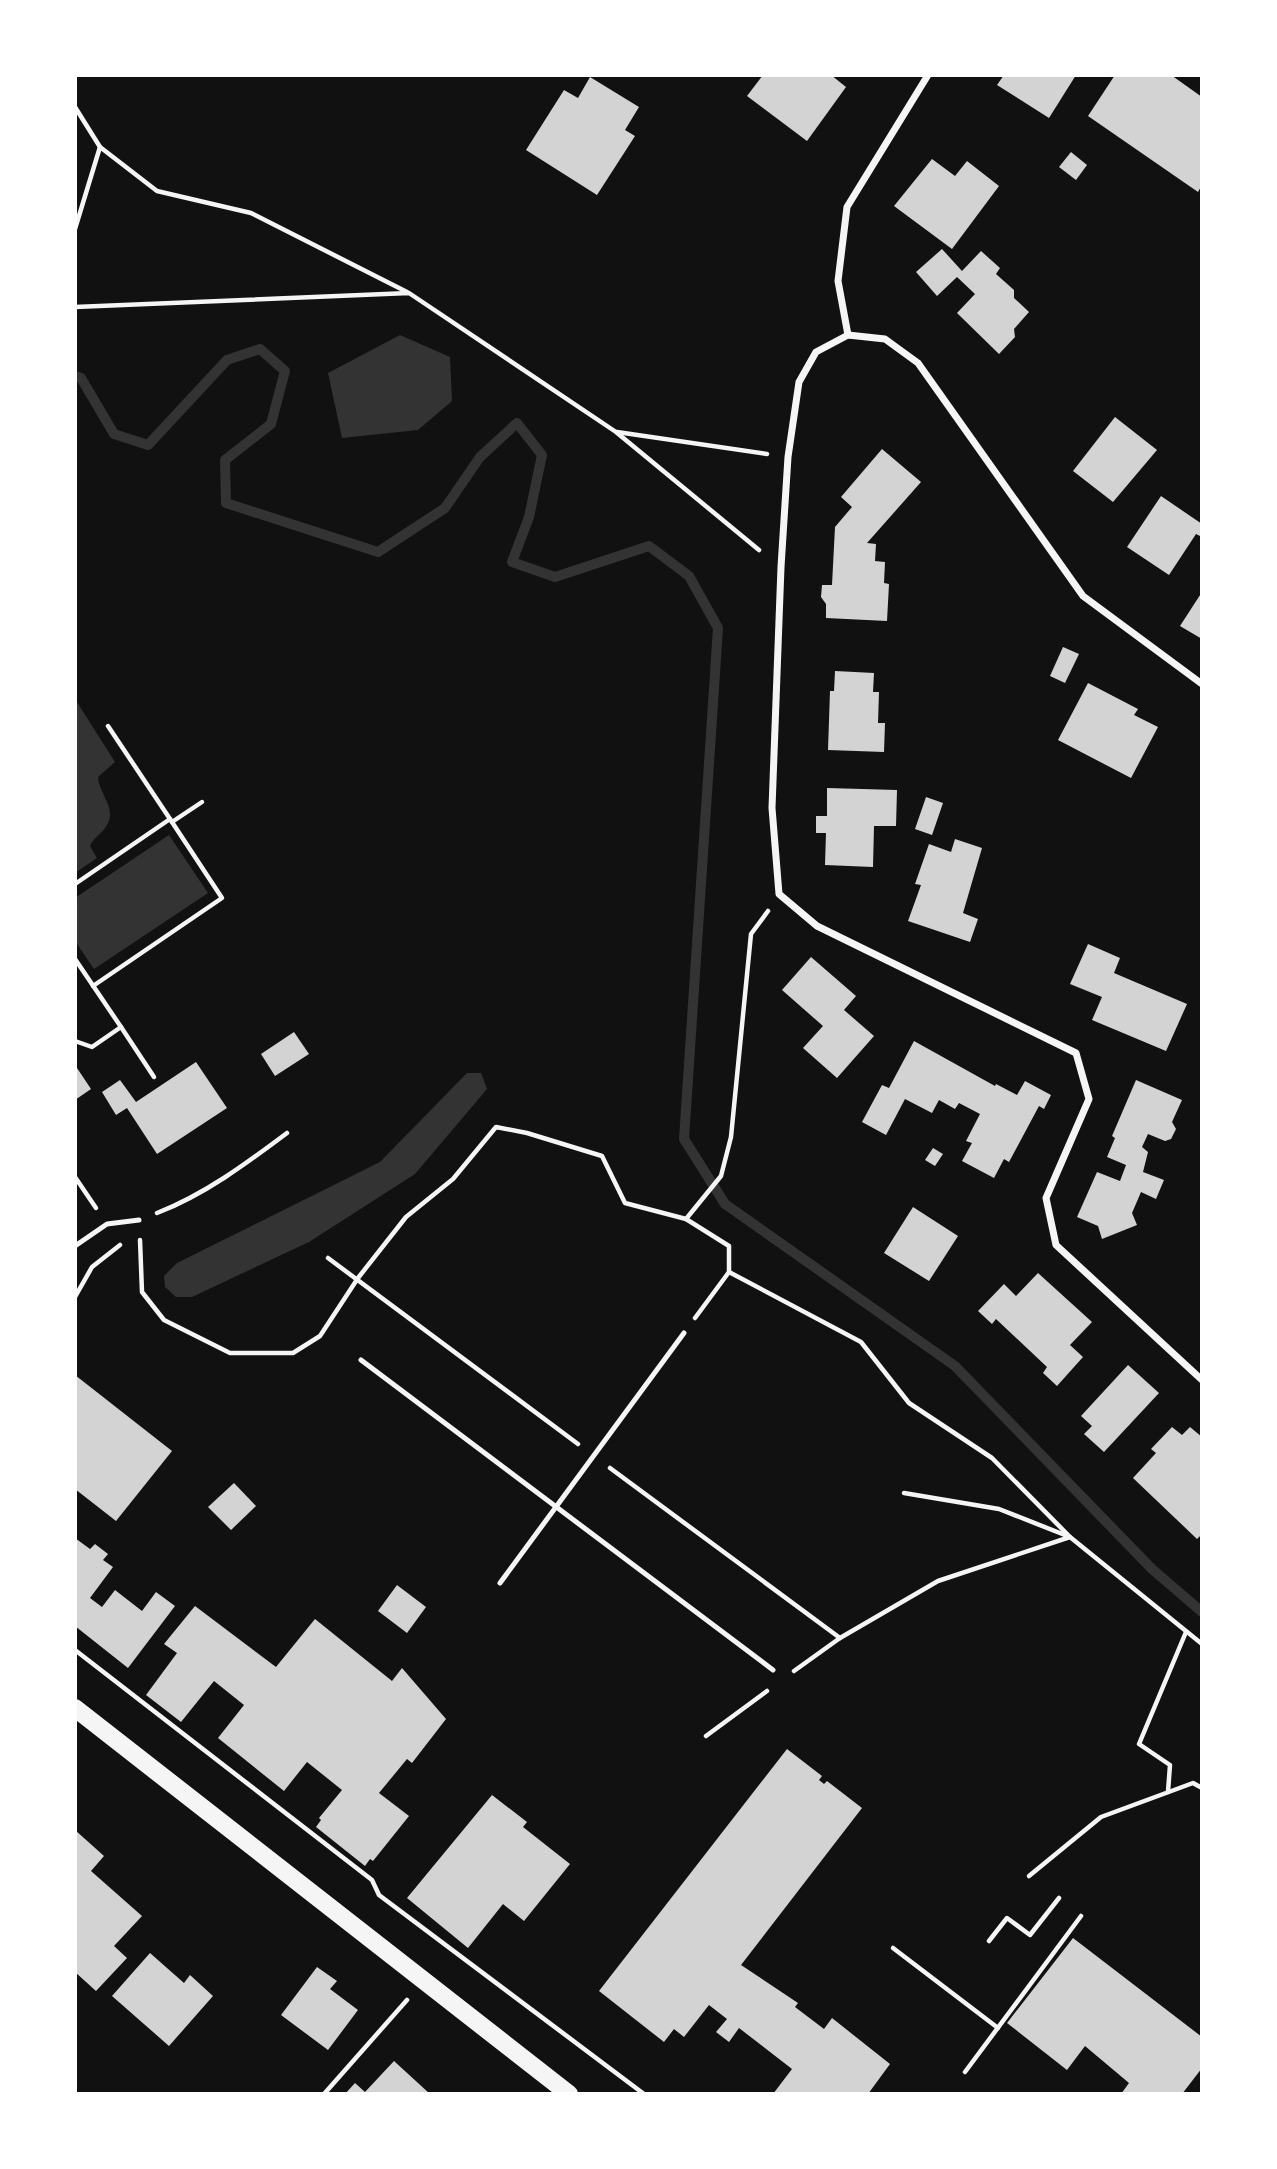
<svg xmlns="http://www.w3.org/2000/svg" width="1277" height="2169" font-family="Montserrat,sans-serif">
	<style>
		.water { fill: #333 }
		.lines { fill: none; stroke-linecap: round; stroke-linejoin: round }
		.stream { stroke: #333; stroke-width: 10 }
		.building { fill: #d3d3d3 }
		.path { stroke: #f5f5f5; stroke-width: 4.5 }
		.service { stroke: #f5f5f5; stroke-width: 5 }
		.minor { stroke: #f5f5f5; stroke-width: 7 }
		.primary { stroke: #f5f5f5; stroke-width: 18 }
	</style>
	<rect width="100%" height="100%" fill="#111"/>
	<g class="water">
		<path d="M400,335L450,357L452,401L418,430L342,438L328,373Z"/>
		<path d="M75,699L115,762L98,777C99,794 117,808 107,825C103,833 94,837 90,846L97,858L75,873Z"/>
		<path d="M169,835L208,893L94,969L75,941V898Z"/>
		<path d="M467,1073H481L487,1089L415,1174L309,1242L192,1297H176L165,1287L164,1276L177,1263L380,1162Z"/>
	</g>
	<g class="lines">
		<path class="stream" d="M75,376L81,378L114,434L148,445L227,360L260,349L285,371L271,424L225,460L226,503L378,552L445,508L480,457L517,423L542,455L529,517L512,562L555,577L649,546L689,576L718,628L684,1139L725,1204L955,1366L1152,1569L1202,1612"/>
	</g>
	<g class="building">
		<path d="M763,75H831L846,87L807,141L747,96Z"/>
		<path d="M1004,75H1076L1049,118L997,85Z"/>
		<path d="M1115,75H1171L1202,97V185L1198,192L1088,116Z"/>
		<path d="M590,77L639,107L625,130L635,136L597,195L526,150L564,90L578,98Z"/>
		<path d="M1071,152L1087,165L1076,180L1059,167Z"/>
		<path d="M932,159L955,176L967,161L999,186L952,249L894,206Z"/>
		<path d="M942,249L962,271L981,251L1000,268L996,274L1014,290V298L1029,312L1014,329L1015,337L999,354L957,313L975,294L957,277L937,296L916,272Z"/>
		<path d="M1115,417L1157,450L1113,502L1073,471Z"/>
		<path d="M882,449L921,482L867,543L876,544L875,561L885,562L884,583L889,584L887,621L826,618V604L821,597L822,585H832L835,527L852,507L841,497Z"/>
		<path d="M1161,496L1202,524V537L1196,534L1169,575L1127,547Z"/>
		<path d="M1202,592V639L1180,626Z"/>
		<path d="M1063,647L1079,654L1065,683L1050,676Z"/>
		<path d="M835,671L874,673L873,692H879L878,723H885L884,752L828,750L830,691H834Z"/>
		<path d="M1088,683L1138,709L1134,715L1158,727L1131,778L1058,740Z"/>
		<path d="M827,788L897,790L896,826H874L873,867L825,865L826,833H816V816H827Z"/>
		<path d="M926,797L943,803L932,835L915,829Z"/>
		<path d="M955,839L982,848L963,913L978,919L970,942L908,921L921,885L915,884L929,844L951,852Z"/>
		<path d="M1088,944L1120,958L1114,973L1187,1004L1166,1051L1092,1020L1102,997L1070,984Z"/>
		<path d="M811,957L856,996L844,1010L874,1036L837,1078L803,1048L823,1026L782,990Z"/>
		<path d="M294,1032L309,1054L275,1076L261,1054Z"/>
		<path d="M914,1041L995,1086L996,1084L1017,1095L1025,1081L1051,1095L1044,1109L1039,1106L1009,1162L1004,1159L994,1178L962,1161L972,1143L966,1141L980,1114L959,1103L955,1109L939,1100L932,1113L905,1099L886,1135L862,1122L882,1085L889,1088Z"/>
		<path d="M196,1062L227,1108L157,1154L127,1108L116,1115L102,1092L120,1080L136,1102Z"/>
		<path d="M75,1065L91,1089L75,1100Z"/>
		<path d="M1136,1080L1182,1100L1172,1122L1176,1129L1171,1139L1165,1141L1148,1134L1142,1147L1148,1152L1143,1172L1164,1180L1156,1199L1141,1192L1132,1213L1137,1225L1102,1239L1098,1226L1077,1217L1097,1172L1120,1181L1126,1165L1107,1157L1115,1138L1112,1136Z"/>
		<path d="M933,1148L943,1154L935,1166L925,1160Z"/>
		<path d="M913,1207L958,1236L929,1281L884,1253Z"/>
		<path d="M1038,1273L1092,1322L1070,1345L1083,1357L1057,1386L1043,1373L1047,1367L996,1319L992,1324L978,1311L1004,1284L1016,1296Z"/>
		<path d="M1128,1365L1159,1393L1104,1452L1084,1434L1092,1426L1081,1416Z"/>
		<path d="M75,1375L172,1451L116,1521L75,1489Z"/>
		<path d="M1172,1427L1182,1435L1190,1427L1202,1437V1534L1197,1539L1133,1478L1156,1453L1151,1449Z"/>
		<path d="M234,1483L256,1506L231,1530L208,1507Z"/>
		<path d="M75,1538L90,1549L95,1544L108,1554L103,1560L113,1567L90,1598L102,1607L115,1590L142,1611L156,1592L175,1606L128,1668L75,1626Z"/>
		<path d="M397,1585L426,1607L407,1633L378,1611Z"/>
		<path d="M195,1606L276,1667L315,1619L392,1681L402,1668L446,1719L412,1763L407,1759L379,1793L409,1816L373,1861L370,1859L365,1866L316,1827L321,1820L319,1818L342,1790L307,1762L284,1791L218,1738L244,1705L214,1681L181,1722L146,1695L177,1653L164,1644Z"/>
		<path d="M787,1749L822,1776L819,1780L824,1784L827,1781L862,1808L741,1965L798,2003L795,2007L824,2029L832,2018L890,2064L868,2094H773L792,2069L739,2028L729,2042L716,2032L727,2019L709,2005L684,2037L674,2029L664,2042L599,1991Z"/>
		<path d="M492,1795L527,1822L523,1827L570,1864L524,1921L503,1904L468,1948L407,1898Z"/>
		<path d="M75,1830L104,1856L91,1871L142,1916L114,1946L127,1958L96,1991L75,1972Z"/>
		<path d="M1073,1938L1202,2037V2068L1182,2094H1121L1129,2083L1085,2046L1067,2070L1007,2023Z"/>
		<path d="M150,1953L184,1983L190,1975L213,1996L169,2046L112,1996Z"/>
		<path d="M317,1967L337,1981L330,1989L358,2010L328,2050L281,2015Z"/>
		<path d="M394,2061L430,2094H345L355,2083L365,2092Z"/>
	</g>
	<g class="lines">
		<g class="path">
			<path d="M75,107L100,147L157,191L251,213L407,292"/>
			<path d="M75,229L100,147"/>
			<path d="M75,307L409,293L616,432L759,550"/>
			<path d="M617,432L767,454"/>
			<path d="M108,726L170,819"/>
			<path d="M172,822L202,802"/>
			<path d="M75,884L170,819L222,898L93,986"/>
			<path d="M75,959L121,1027L92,1047L75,1041"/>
			<path d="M121,1027L154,1077"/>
			<path d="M75,1177L96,1208"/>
			<path d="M157,1213C204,1195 247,1163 287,1133"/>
			<path d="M686,1219L721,1176L731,1137L751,934L768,911"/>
			<path d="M140,1240L142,1292L164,1320L230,1353H293L320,1336L358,1278L406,1217L453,1179L496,1127L527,1133L602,1156L625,1203L686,1219L729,1246V1272L695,1318"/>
			<path d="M328,1258L578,1444"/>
			<path d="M729,1272L861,1342L909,1403L992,1458L1070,1537L1202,1644"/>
			<path d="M75,1297L92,1267L120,1245"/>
			<path d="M610,1468L840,1638"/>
			<path d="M75,1650L372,1880L379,1895L644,2094"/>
			<path d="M794,1671L840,1638L938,1581L1070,1537L999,1509L904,1493"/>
			<path d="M706,1736L767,1691"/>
			<path d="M1168,1792L1170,1765L1139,1744L1186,1632"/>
			<path d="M1029,1876L1101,1817L1193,1783L1202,1788"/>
			<path d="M989,1941L1007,1918L1030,1935L1059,1898"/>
			<path d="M893,1948L998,2028"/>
			<path d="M965,2072L1081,1916"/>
			<path d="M324,2094L407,2000"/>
		</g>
		<g class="service">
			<path d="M75,1246L107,1224L139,1220"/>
			<path d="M361,1360L773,1670"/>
			<path d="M500,1583L684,1333"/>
		</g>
		<g class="minor">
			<path d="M848,335L838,281L847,207L928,75"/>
			<path d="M1202,684L1083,596L918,363L885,339L848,335L816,352L799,382L788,457L781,567L772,808L779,894L817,926L1076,1053L1089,1099L1046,1198L1056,1245L1202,1380"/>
		</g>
		<path class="primary" d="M75,1708L569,2094"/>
	</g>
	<rect width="1277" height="2169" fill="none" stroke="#ffffff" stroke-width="154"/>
</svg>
